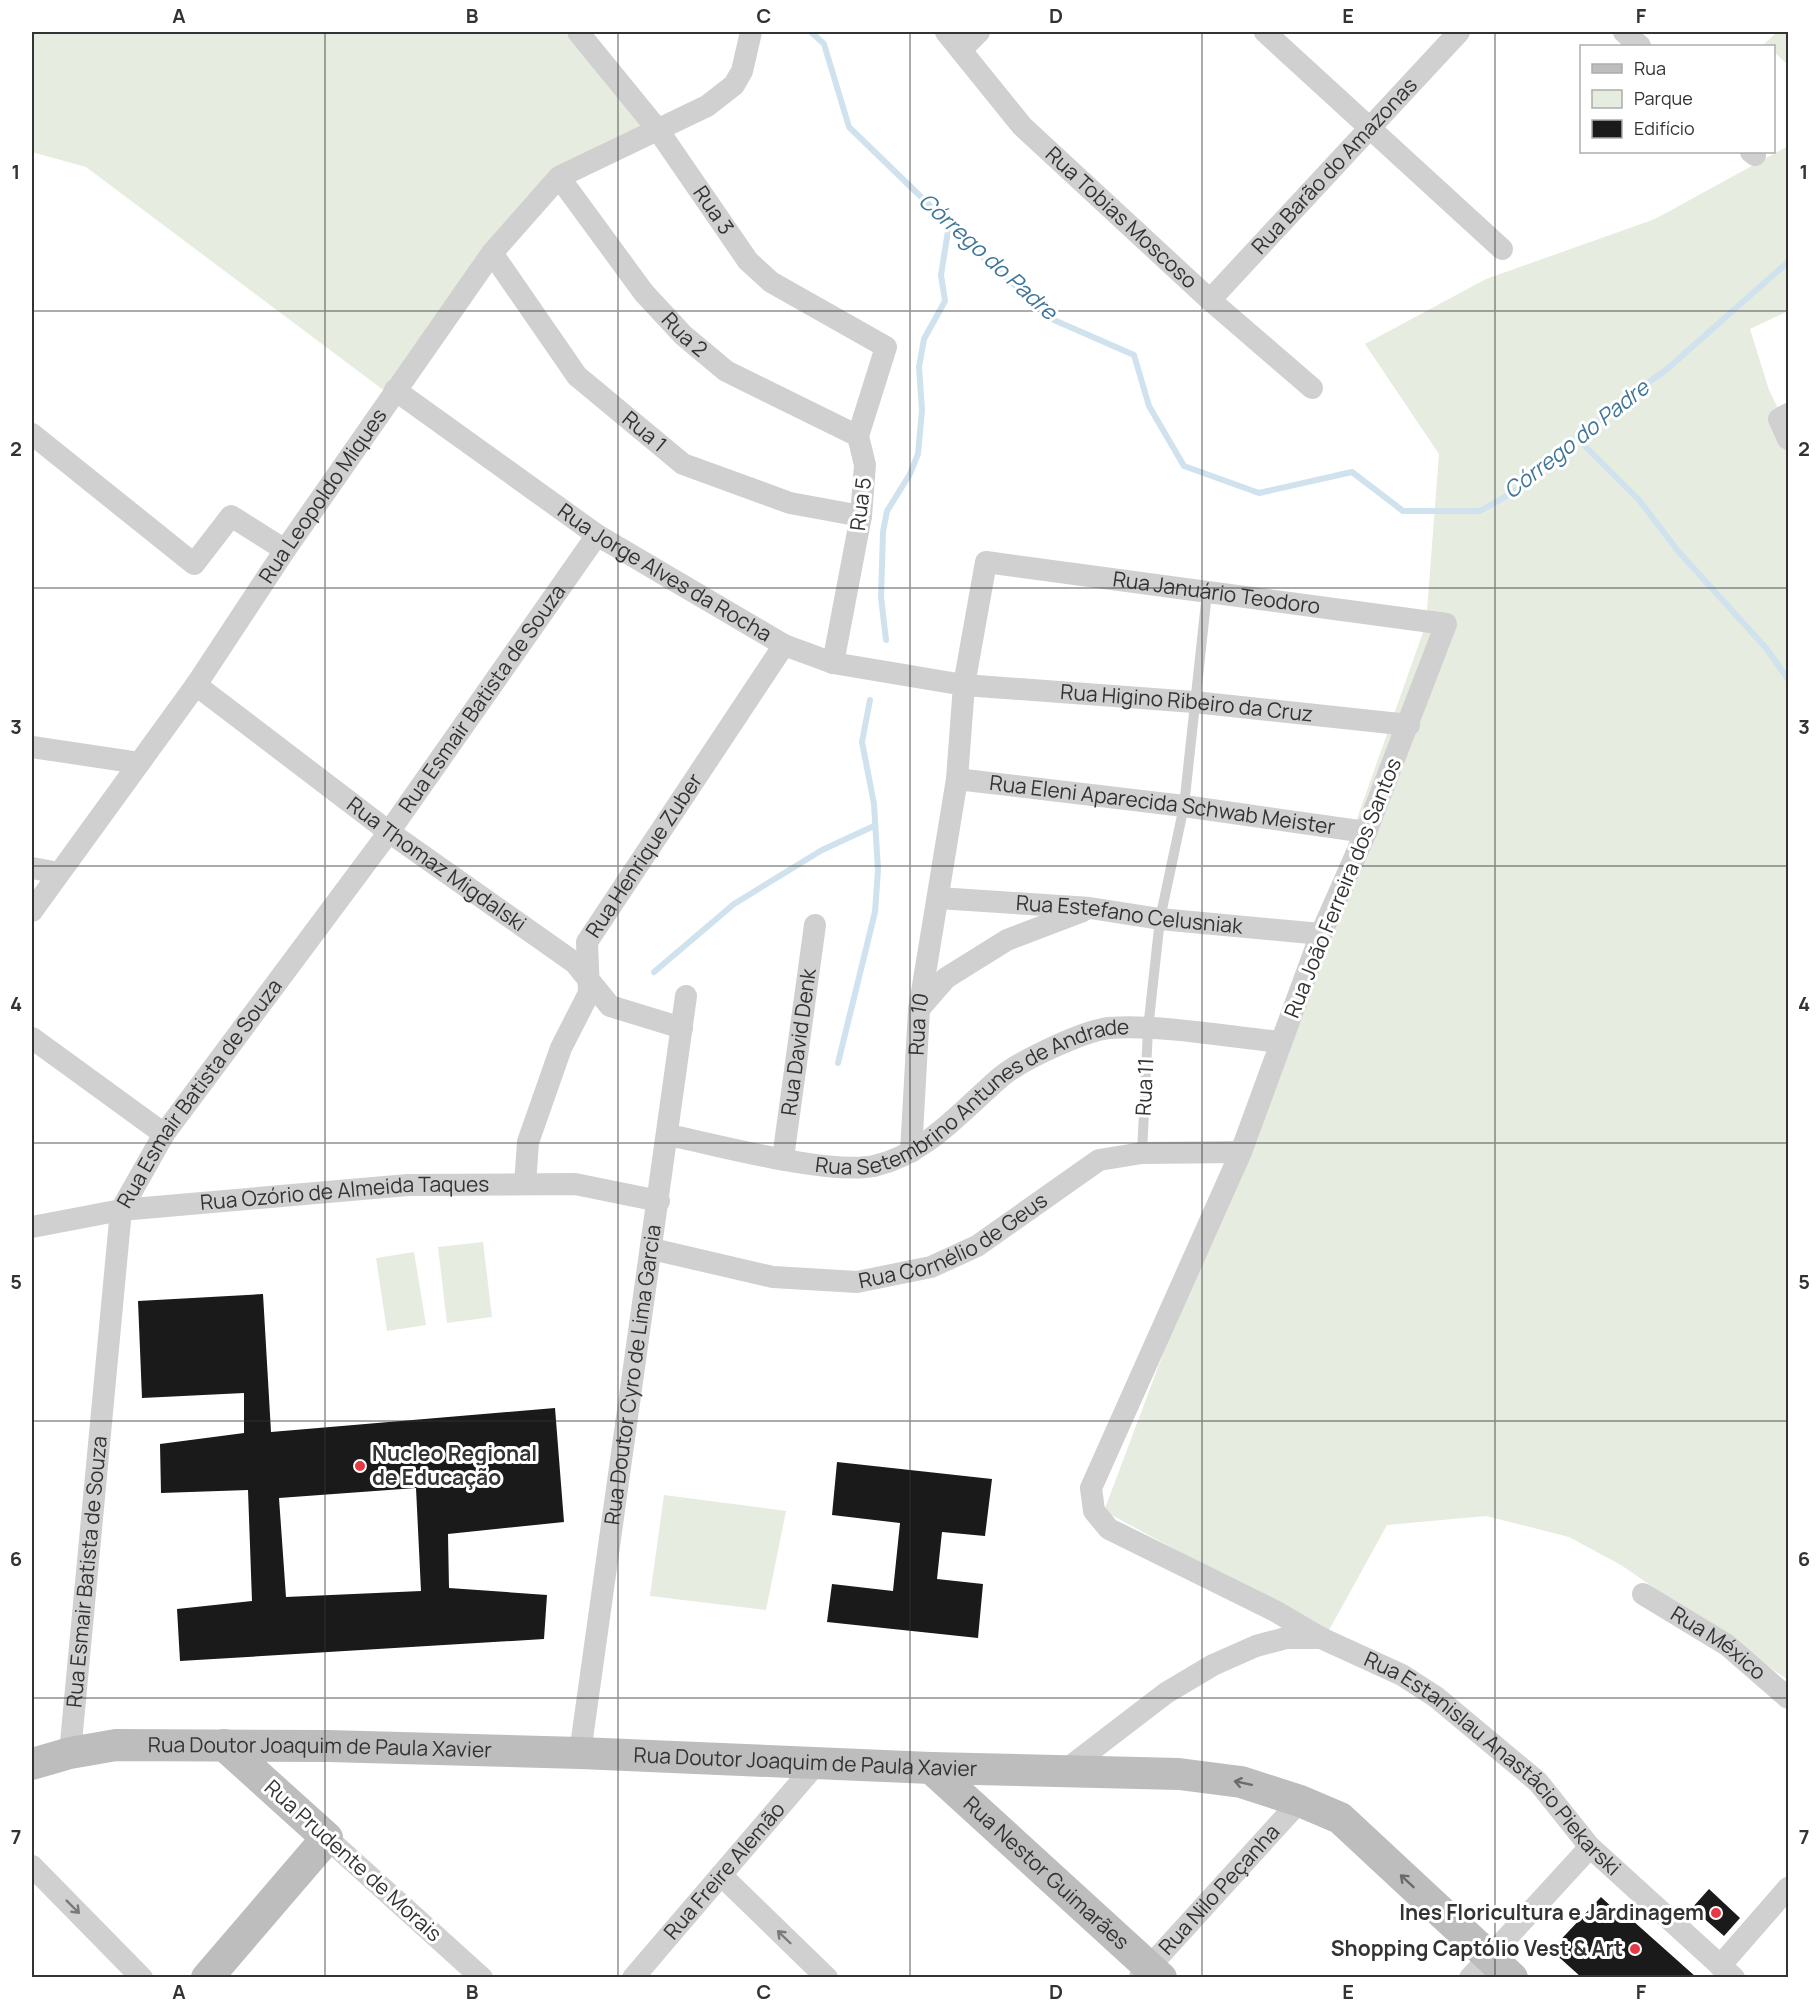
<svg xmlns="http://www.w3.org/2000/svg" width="1820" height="2009" font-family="Manrope,sans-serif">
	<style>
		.green { fill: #e6ecdf }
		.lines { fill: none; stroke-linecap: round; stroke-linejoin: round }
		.stream { stroke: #cfe2ee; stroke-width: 6 }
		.building { fill: #1a1a1a; fill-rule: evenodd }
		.lane { stroke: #d0d0d0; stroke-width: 10 }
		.street { stroke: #d0d0d0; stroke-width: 22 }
		.secondary { stroke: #bdbdbd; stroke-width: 32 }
		.oneway { stroke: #6a6a6a }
		.oneway2 { stroke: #7a7a7a }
		.grid { fill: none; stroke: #333; stroke-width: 1.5; stroke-opacity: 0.55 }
		.poi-dot { fill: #e63946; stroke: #fff; stroke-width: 2 }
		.labels { text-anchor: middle; stroke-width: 6; stroke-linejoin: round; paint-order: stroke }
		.street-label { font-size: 21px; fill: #333; stroke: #fff }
		.poi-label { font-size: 21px; font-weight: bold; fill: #333; stroke: #fff; text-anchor: end }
		.water-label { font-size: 22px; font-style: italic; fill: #3f7597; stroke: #fff }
		.neatline { fill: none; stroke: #333; stroke-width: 2 }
		.grid-label { font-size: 20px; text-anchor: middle; font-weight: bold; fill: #333 }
	</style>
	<rect width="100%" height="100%" fill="#fff"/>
	<g class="green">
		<path d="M32,32H564L650,132L557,177L394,398L86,167L32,152Z"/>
		<path d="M1777,32H1788V65L1774,52V46L1764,44Z"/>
		<path d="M1788,146V311L1750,329L1769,390L1788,429V1680L1621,1565L1569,1537L1486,1516L1387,1525L1328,1632L1104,1511L1236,1160L1426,624L1439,454L1365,344L1486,279L1655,219Z"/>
		<path d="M483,1242L492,1317L447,1323L438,1247Z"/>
		<path d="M414,1252L426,1325L387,1331L376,1258Z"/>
		<path d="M664,1495L786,1511L766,1610L650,1596Z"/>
	</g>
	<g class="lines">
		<g class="stream">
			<path d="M811,32L824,44L849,127L984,258L1054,320L1134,355L1149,406L1184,466L1259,493L1352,472L1403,511H1480L1515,491L1629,396L1666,370L1788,262"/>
			<path d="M1578,439L1639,500L1678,551L1766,648L1788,679"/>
			<path d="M886,640L881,597L883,532L887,511L910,474L918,454L922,410L919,367L924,339L945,301L941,275L949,225"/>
			<path d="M654,972L734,904L822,850L874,826"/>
			<path d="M838,1063L875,912L878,870L874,804L862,742L870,700"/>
		</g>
	</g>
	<g class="building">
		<path d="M263,1294L271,1432L555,1408L564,1522L448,1534L449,1588L547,1595L544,1639L180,1661L177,1609L252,1601L248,1490L161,1493L160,1444L244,1433V1393L142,1398L138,1301ZM416,1488L421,1591L286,1597L279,1498Z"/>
		<path d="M837,1462L992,1479L985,1536L942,1532L937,1579L983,1584L978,1638L827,1622L832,1584L893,1591L900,1523L832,1515Z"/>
		<path d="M1709,1889L1740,1918L1724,1936L1692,1908Z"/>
		<path d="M1601,1897L1629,1923L1632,1920L1696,1977H1581L1551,1950Z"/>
	</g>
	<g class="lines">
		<path class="lane" d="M1142,1153L1148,1029L1160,919L1184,806L1207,593"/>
		<g class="street">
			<path id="s1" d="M578,32L658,130L748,261L771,282L886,347L858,436L865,465L861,516L833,663"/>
			<path id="s2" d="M946,32L1022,126L1210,300L1312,388"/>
			<path d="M1265,32L1502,249"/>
			<path d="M1624,32L1640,46"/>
			<path d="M961,50L979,32"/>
			<path d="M1751,152L1755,155"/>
			<path id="s3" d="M559,177L644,293L683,335L726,371L858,436"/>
			<path id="s4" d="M492,253L577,376L683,464L790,503L861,516"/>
			<path id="s5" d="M1210,300L1459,32"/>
			<path id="s6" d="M395,390L597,535L784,645L833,663L964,685L1194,702L1409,725"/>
			<path d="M1788,414L1779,419L1788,439"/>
			<path d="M32,434L194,564L231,516L285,550"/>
			<path id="s7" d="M196,685L389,832L575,963L610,1006L682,1028"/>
			<path d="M32,747L139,763"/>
			<path id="s8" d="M957,779L1184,806L1366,832"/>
			<path d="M32,868L59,873"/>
			<path id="s9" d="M938,898L1090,908L1160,919L1321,934"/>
			<path id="s10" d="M32,911L196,685L285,550L492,253L559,177L707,106L734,85L742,71L751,32"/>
			<path d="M919,1009L946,978L1007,940L1083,911"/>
			<path d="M32,1038L164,1134"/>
			<path id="s11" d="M668,1135C719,1145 826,1175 874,1166C927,1154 962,1110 1002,1076C1022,1060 1083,1031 1109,1028C1159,1024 1229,1037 1281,1042"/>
			<path id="s12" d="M911,1152L919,1010L957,779L964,685L986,562L1446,624L1366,832L1321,934L1241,1152L1091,1488L1094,1511L1109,1529L1275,1611L1321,1638"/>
			<path id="s13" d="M783,1158L815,925"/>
			<path id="s14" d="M525,1184L528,1142L561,1048L589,993L587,942L784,645"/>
			<path id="s15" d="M32,1227L121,1210L408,1185L575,1184L659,1201"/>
			<path id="s16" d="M652,1249L773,1277L857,1282L931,1267L977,1246L1099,1160L1142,1153L1241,1152"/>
			<path id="s17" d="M1643,1594L1727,1645L1788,1698"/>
			<path id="s18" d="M70,1753L121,1210L164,1134L389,832L597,535"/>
			<path id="s19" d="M580,1753L686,996"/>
			<path id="s20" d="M1063,1772L1166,1693L1213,1665L1256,1646L1286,1638H1321L1402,1675L1436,1697L1538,1782L1590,1847L1734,1978"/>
			<path d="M327,1838L482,1978"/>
			<path d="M32,1866L142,1978"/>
			<path d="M721,1875L827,1978"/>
			<path d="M1720,1966L1788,1888"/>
			<path id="s21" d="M1140,1977L1300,1801"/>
			<path id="s22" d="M633,1978L817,1763"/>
			<path d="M1470,1978L1590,1847"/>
		</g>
		<g class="secondary">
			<path id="s23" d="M32,1764L70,1753L116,1745L328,1746L580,1753L931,1768L1179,1774L1241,1782L1300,1801L1340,1818L1512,1978"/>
			<path id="s24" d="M931,1768L1161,1978"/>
			<path d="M207,1978L327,1838L224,1745"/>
		</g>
	</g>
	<defs><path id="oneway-shaft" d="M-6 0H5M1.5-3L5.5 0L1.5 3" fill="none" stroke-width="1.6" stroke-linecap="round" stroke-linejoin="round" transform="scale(1.5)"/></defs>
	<g class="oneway">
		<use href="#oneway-shaft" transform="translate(1243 1783) rotate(-168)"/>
		<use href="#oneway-shaft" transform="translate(1407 1881) rotate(-137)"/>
	</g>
	<g class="oneway2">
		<use href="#oneway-shaft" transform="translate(73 1907) rotate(45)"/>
		<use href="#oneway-shaft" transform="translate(784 1937) rotate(-136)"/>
	</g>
	<path class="grid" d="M325,32V1978M618,32V1978M910,32V1978M1202,32V1978M1495,32V1978M32,311H1788M32,588H1788M32,866H1788M32,1143H1788M32,1421H1788M32,1698H1788"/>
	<g class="poi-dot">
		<circle cx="360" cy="1466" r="6"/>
		<circle cx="1716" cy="1913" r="6"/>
		<circle cx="1635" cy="1949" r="6"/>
	</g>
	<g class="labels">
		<g class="street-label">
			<text dy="7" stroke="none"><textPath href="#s5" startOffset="183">Rua Barão do Amazonas</textPath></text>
			<text dy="7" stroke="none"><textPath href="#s1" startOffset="224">Rua 3</textPath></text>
			<text dy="7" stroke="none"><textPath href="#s2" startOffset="256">Rua Tobias Moscoso</textPath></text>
			<text dy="7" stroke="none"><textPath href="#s3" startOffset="202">Rua 2</textPath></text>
			<text dy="7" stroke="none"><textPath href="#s4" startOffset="237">Rua 1</textPath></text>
			<text dy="7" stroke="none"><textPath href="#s10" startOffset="507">Rua Leopoldo Miques</textPath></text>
			<text transform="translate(861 504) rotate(-83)" y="7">Rua 5</text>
			<text dy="7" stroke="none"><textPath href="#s6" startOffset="326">Rua Jorge Alves da Rocha</textPath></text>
			<text dy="7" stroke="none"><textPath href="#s12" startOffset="828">Rua Januário Teodoro</textPath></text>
			<text dy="7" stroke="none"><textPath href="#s18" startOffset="1172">Rua Esmair Batista de Souza</textPath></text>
			<text dy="7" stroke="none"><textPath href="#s6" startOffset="874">Rua Higino Ribeiro da Cruz</textPath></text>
			<text dy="7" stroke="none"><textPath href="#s8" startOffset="207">Rua Eleni Aparecida Schwab Meister</textPath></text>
			<text dy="7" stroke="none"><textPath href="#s14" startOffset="358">Rua Henrique Zuber</textPath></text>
			<text dy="7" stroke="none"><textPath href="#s7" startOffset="300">Rua Thomaz Migdalski</textPath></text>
			<text transform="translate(1343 888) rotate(-68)" y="7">Rua João Ferreira dos Santos</text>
			<text dy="7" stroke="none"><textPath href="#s9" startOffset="192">Rua Estefano Celusniak</textPath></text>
			<text dy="7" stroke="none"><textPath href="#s12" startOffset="128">Rua 10</textPath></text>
			<text dy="7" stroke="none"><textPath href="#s13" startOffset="117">Rua David Denk</textPath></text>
			<text transform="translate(1145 1087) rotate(-87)" y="7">Rua 11</text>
			<text dy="7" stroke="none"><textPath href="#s18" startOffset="686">Rua Esmair Batista de Souza</textPath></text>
			<text dy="7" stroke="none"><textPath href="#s11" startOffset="328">Rua Setembrino Antunes de Andrade</textPath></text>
			<text dy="7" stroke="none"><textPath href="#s15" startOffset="315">Rua Ozório de Almeida Taques</textPath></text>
			<text dy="7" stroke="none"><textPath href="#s16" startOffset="314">Rua Cornélio de Geus</textPath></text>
			<text dy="7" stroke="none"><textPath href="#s19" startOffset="382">Rua Doutor Cyro de Lima Garcia</textPath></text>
			<text dy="7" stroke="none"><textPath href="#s18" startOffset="182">Rua Esmair Batista de Souza</textPath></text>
			<text dy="7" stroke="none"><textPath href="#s17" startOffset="90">Rua México</textPath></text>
			<text dy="7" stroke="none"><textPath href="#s23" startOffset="290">Rua Doutor Joaquim de Paula Xavier</textPath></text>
			<text dy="7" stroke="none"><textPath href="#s23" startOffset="776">Rua Doutor Joaquim de Paula Xavier</textPath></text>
			<text dy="7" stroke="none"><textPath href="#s20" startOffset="513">Rua Estanislau Anastácio Piekarski</textPath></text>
			<text transform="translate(353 1861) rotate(42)" y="7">Rua Prudente de Morais</text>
			<text dy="7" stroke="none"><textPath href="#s22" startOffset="141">Rua Freire Alemão</textPath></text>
			<text dy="7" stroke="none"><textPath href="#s24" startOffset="156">Rua Nestor Guimarães</textPath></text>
			<text dy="7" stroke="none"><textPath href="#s21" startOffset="118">Rua Nilo Peçanha</textPath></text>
		</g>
		<g class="poi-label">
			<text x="372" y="1461" text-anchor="start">Nucleo Regional<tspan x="372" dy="24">de Educação</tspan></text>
			<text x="1704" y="1920">Ines Floricultura e Jardinagem</text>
			<text x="1623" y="1956">Shopping Captólio Vest &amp; Art</text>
		</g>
		<g class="water-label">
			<text transform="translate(988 256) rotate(42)" y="8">Córrego do Padre</text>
			<text transform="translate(1576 439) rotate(-38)" y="8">Córrego do Padre</text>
		</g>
	</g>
	<rect width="1820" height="2009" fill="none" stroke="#ffffff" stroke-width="66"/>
	<rect x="1580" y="45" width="195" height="108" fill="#ffffff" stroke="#adadad" stroke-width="1.5"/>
	<rect x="1592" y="64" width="30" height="9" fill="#bdbdbd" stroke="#adadad" stroke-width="1.5"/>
	<text x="1634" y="75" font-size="18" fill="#333333">Rua</text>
	<rect x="1592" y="90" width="30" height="18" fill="#e6ecdf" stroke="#adadad" stroke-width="1.5"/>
	<text x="1634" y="105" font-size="18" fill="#333333">Parque</text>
	<rect x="1592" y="120" width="30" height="18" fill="#1a1a1a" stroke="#adadad" stroke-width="1.5"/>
	<text x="1634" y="135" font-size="18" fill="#333333">Edifício</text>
	<rect x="33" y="33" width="1754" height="1943" class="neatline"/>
	<g class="grid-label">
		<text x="179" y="23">A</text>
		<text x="472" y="23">B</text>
		<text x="764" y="23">C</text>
		<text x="1056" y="23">D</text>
		<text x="1348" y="23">E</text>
		<text x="1641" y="23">F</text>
		<text x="16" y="179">1</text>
		<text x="1804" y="179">1</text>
		<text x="16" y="456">2</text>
		<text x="1804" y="456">2</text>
		<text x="16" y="734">3</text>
		<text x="1804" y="734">3</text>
		<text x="16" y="1011">4</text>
		<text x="1804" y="1011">4</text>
		<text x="16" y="1289">5</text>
		<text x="1804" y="1289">5</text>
		<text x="16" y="1566">6</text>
		<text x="1804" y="1566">6</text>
		<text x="16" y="1844">7</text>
		<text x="1804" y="1844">7</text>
		<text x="179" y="1999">A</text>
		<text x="472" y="1999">B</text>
		<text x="764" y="1999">C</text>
		<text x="1056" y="1999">D</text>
		<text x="1348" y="1999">E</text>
		<text x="1641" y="1999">F</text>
	</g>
</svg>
